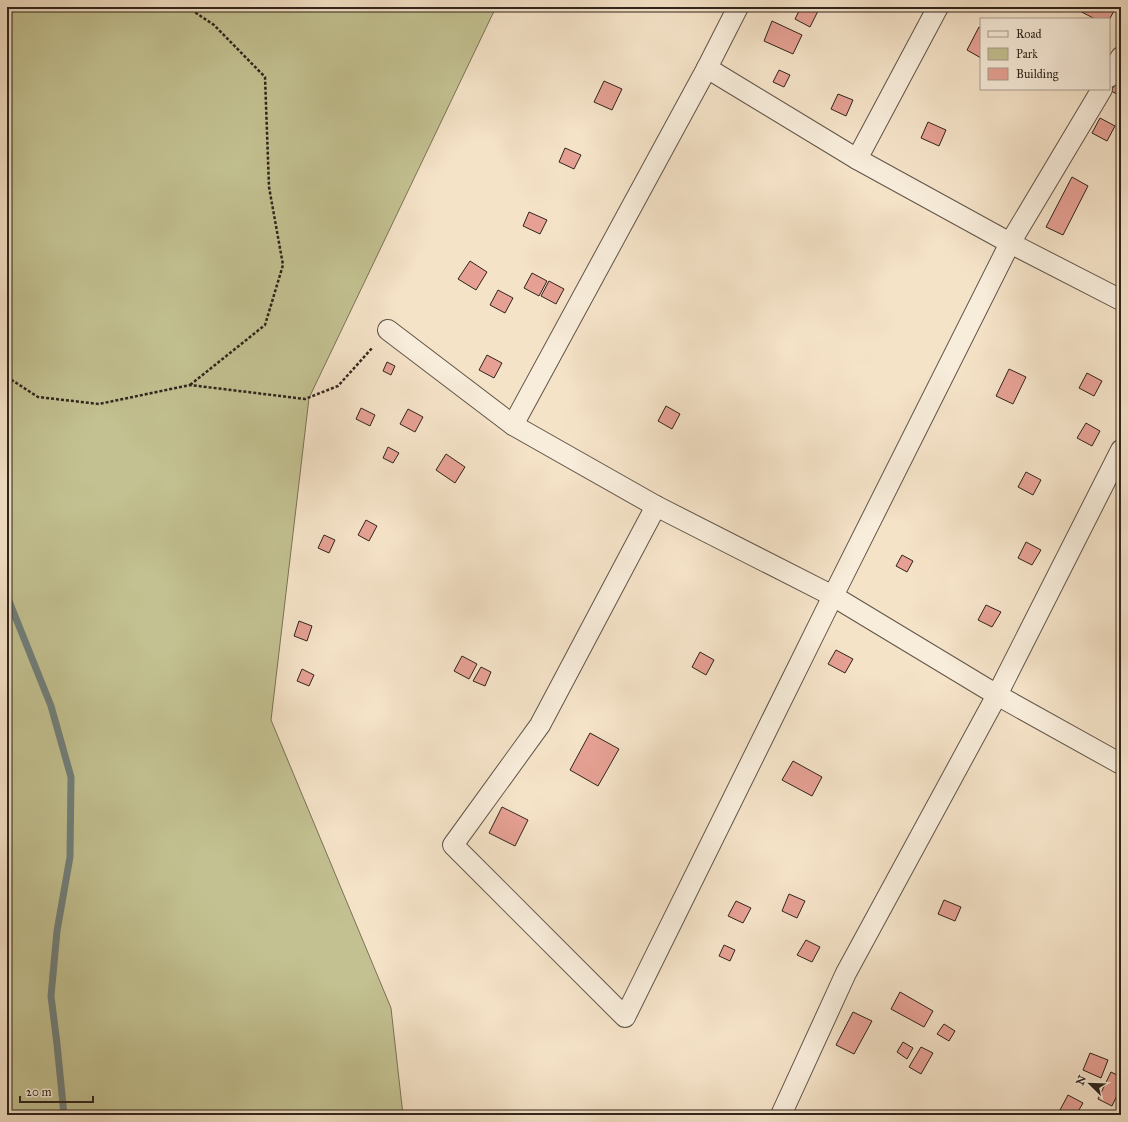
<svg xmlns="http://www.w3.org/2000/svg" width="1128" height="1122" font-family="'IM FELL Great Primer',serif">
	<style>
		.green { fill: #c3c191; stroke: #7a7257 }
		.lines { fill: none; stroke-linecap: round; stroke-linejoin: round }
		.stream { stroke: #71807c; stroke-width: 7 }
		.building { fill: #e6a194; stroke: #30241d }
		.minor-casing { stroke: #615448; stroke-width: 22 }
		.path { stroke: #30241d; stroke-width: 2.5; stroke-dasharray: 3 2; stroke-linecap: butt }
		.minor { stroke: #f8eddb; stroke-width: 20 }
	</style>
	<rect width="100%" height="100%" fill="#f5e3c8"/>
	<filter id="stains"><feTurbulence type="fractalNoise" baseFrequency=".005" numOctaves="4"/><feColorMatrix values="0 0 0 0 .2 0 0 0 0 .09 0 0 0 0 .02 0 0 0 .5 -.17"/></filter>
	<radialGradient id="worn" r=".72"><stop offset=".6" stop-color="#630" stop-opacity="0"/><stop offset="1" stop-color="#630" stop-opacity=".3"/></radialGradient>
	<path class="green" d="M7,7H496L309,398L271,720L391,1008L403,1115H7Z"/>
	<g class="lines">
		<path class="stream" d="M7,596L51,706L71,777L70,857L57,931L51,996L57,1044L64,1115"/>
	</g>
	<g class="building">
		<path d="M801,7H814L819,9L810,27L795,19Z"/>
		<path d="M1080,7H1105L1114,11L1109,20V19H1095L1078,10Z"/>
		<path d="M772,21L802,35L793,54L764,41Z"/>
		<path d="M979,27L981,28V58L967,50Z"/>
		<path d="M779,70L790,75L784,87L773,82Z"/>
		<path d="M1120,76L1121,77V96L1111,91Z"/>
		<path d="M604,81L622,89L612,110L594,102Z"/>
		<path d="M838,94L853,100L846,116L831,109Z"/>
		<path d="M1100,118L1115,126L1107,141L1092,133Z"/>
		<path d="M928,122L946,130L939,146L921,138Z"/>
		<path d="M565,148L581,155L574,169L559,162Z"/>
		<path d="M1072,177L1088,186L1063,235L1046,227Z"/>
		<path d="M529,212L547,220L540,234L523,226Z"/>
		<path d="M470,261L487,272L476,290L458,279Z"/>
		<path d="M532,273L547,281L539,296L524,288Z"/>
		<path d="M549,281L564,289L556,304L541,296Z"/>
		<path d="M498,290L513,298L505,313L490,305Z"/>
		<path d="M487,355L502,363L494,378L479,370Z"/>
		<path d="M387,362L395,366L391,375L383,371Z"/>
		<path d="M1009,369L1026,377L1013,404L996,396Z"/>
		<path d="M1087,373L1102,381L1094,396L1079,388Z"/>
		<path d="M666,406L680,414L672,429L658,421Z"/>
		<path d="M361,408L375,415L370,426L356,419Z"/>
		<path d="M408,409L423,417L415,432L400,424Z"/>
		<path d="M1086,423L1100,431L1092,446L1077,438Z"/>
		<path d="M388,447L399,453L393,463L383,458Z"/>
		<path d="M446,454L465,467L455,483L436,470Z"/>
		<path d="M1026,472L1041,480L1033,495L1018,487Z"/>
		<path d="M366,520L377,526L369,541L358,535Z"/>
		<path d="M324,535L335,540L329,553L318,548Z"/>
		<path d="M1026,542L1041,550L1032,565L1018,558Z"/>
		<path d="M902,555L913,561L907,572L896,566Z"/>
		<path d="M986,605L1001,612L992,627L978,620Z"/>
		<path d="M299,621L312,626L307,641L294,636Z"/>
		<path d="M836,650L853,659L845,673L828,664Z"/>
		<path d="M700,652L714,660L706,675L692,667Z"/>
		<path d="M462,656L477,664L469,679L454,671Z"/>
		<path d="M481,667L491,672L485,686L473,681Z"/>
		<path d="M302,669L314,675L309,686L297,681Z"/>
		<path d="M590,733L619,749L598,786L570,770Z"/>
		<path d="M793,761L822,777L812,796L782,780Z"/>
		<path d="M502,807L528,820L515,846L489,833Z"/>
		<path d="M789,894L805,901L797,918L782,911Z"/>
		<path d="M944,900L961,907L955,921L938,914Z"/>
		<path d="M736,901L751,908L743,923L728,916Z"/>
		<path d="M806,940L820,947L812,962L797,955Z"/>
		<path d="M724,945L735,950L730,961L719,956Z"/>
		<path d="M900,992L933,1011L924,1027L891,1009Z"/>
		<path d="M853,1012L872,1021L854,1054L836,1045Z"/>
		<path d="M944,1024L955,1031L949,1041L937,1034Z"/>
		<path d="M903,1042L913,1048L907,1059L897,1052Z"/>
		<path d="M921,1047L933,1053L921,1074L909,1067Z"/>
		<path d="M1090,1053L1108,1060L1101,1078L1083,1070Z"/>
		<path d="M1111,1072L1121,1077V1087L1112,1106L1098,1099Z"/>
		<path d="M1068,1095L1083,1103L1076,1115H1070L1060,1110Z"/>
	</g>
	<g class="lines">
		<g class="minor-casing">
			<g id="minor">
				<path d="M707,68L857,159L1010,243L1121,300"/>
				<path d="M1109,77L1121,57"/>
				<path d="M857,159L938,7"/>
				<path d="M388,330L513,425L656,506L833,596L997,695L1121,764"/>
				<path d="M513,425L707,68L738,7"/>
				<path d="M656,506L540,725L453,845L625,1017L833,596L1010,243L1102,89"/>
				<path d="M781,1115L846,973L997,695L1121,450"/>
			</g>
		</g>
		<g class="path">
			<path d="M187,7L214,25L265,77L269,187L283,265L265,325L190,385"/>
			<path d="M7,377L38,397L99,404L190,385L305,399L338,386L373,347"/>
		</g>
		<use href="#minor" class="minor"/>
	</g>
	<rect width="1128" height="1122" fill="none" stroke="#f5e3c8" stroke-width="24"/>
	<rect x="8" y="8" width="1112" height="1106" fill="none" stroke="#30241d" stroke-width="2"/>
	<rect x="12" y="12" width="1104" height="1098" fill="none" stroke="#30241d"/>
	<rect x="980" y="18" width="130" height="72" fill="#f8eddb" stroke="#a89d8f"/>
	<rect x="988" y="31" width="20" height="6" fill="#f8eddb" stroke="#a89d8f"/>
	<text x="1016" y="38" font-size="12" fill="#30241d">Road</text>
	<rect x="988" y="48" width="20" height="12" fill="#c3c191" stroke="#a89d8f"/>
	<text x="1016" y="58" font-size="12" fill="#30241d">Park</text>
	<rect x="988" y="68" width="20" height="12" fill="#e6a194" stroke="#a89d8f"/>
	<text x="1016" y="78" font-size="12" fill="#30241d">Building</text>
	<g transform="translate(1090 1084) rotate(293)" stroke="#f8eddb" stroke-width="3" paint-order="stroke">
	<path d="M0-3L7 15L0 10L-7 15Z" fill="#30241d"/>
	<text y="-6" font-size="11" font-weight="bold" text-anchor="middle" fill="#30241d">N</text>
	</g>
	<path d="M20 1096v6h73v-6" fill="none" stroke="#30241d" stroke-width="2"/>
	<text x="26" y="1096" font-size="12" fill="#30241d" stroke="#f8eddb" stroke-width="3" paint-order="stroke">20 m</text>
	<rect width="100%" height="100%" filter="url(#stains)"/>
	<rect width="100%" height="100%" fill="url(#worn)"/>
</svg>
